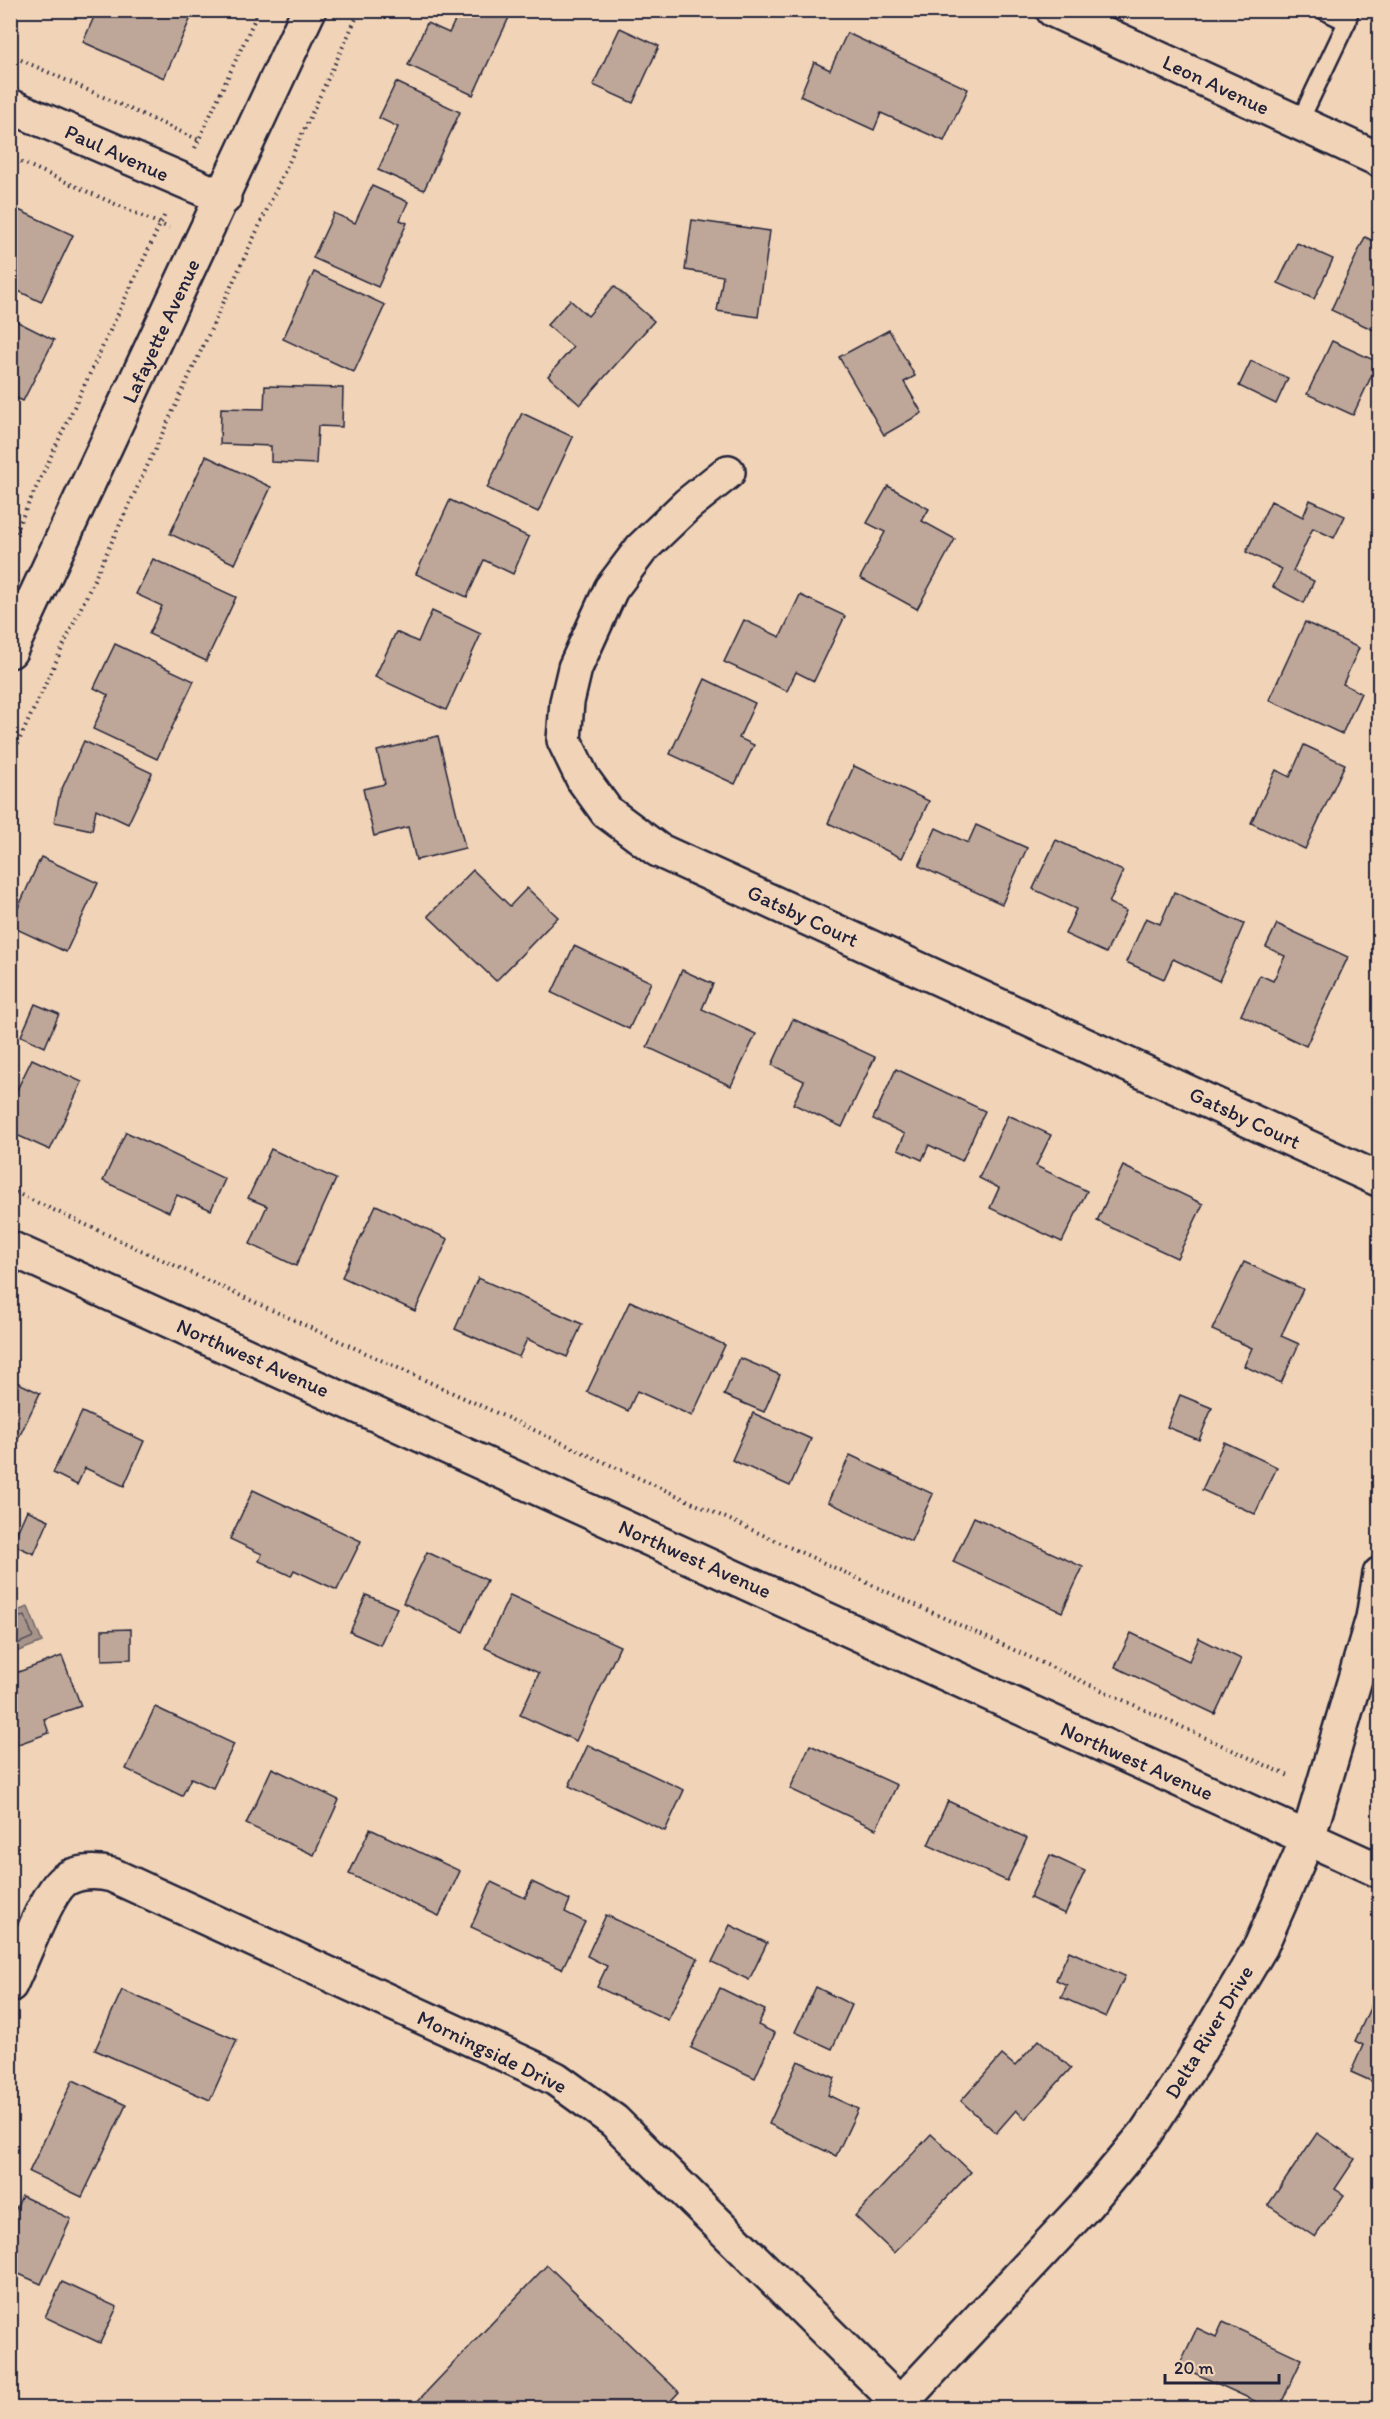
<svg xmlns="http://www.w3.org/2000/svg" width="1390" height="2419" font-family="Itim,sans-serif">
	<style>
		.water { fill: #a7958b; stroke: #72676b; stroke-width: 1.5 }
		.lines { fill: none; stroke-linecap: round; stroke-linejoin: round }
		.shore { stroke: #57505b; stroke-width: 1.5 }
		.building { fill: #bea798; stroke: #22223b; stroke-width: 1.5 }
		.lane-casing { stroke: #22223b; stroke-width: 21 }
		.street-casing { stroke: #22223b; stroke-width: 38 }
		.secondary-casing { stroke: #22223b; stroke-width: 38 }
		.path { stroke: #22223b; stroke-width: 4; stroke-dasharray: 1.5 4.5; stroke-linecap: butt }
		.lane { stroke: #f1d4b7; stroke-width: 16 }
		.street { stroke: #f1d4b7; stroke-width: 33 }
		.secondary { stroke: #f1d4b7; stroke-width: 33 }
		.labels { text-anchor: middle; stroke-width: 4.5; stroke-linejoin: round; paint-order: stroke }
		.street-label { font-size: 21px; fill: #22223b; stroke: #f1d4b7 }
	</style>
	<rect width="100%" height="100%" fill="#f1d4b7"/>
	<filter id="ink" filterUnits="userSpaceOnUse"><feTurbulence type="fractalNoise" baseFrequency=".0167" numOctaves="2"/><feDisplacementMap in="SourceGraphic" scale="12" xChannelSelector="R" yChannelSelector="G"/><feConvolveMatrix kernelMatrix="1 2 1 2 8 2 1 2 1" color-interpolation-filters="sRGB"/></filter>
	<g filter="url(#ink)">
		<path class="water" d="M28,1607L42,1642L11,1654V1613Z"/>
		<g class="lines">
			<path class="shore" d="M10,1619L25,1616L33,1637L10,1647"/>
		</g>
		<g class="building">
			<path d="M97,10H188L193,13L164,78L83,42Z"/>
			<path d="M460,10H505L511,13L473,95L408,65L427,23L449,33Z"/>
			<path d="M620,28L659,46L633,103L593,85Z"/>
			<path d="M847,33L968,89L944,141L881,113L874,130L800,96L814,62L830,70Z"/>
			<path d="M396,82L460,112L424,190L378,170L398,127L379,118Z"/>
			<path d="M372,186L408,202L400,220L407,223L378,287L313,258L334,213L355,223Z"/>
			<path d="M10,206L73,235L41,302L10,287Z"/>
			<path d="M692,220L770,231L758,317L717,311L723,276L685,270Z"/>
			<path d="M1365,237L1380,244V333L1331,310Z"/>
			<path d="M1297,243L1333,259L1314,299L1278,283Z"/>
			<path d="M314,272L385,305L354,372L283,339Z"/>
			<path d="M614,286L654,321L580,405L548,376L573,347L547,325L570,300L588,316Z"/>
			<path d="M10,318L54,340L23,401L10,395Z"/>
			<path d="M889,330L915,376L904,382L922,413L884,435L839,357Z"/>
			<path d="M1332,341L1378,362L1353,415L1307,394Z"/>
			<path d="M1251,361L1288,378L1276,404L1239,386Z"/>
			<path d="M265,386L343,388L342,427L318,426L316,464L271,462V446L220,444L221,408L264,409Z"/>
			<path d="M522,413L573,437L538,512L487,488Z"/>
			<path d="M206,456L271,487L235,564L170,534Z"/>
			<path d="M888,486L929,509L922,521L955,539L917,609L860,578L885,532L867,523Z"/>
			<path d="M450,500L529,537L513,574L484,560L467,597L416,574Z"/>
			<path d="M1310,500L1345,516L1334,538L1313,528L1293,571L1314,581L1304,603L1273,587L1282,569L1246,552L1271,501L1303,517Z"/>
			<path d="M153,559L236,597L206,661L149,634L162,606L136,594Z"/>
			<path d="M800,595L845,616L814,681L796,672L787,691L724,662L744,620L780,637Z"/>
			<path d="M432,611L481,634L446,710L375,677L396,632L418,642Z"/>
			<path d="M1305,622L1359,648L1343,684L1361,693L1342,734L1269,700Z"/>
			<path d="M115,644L194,681L157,759L93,729L108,695L94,688Z"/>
			<path d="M705,679L755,703L739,738L754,745L735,784L670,754Z"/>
			<path d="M438,736L465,848L416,860L408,827L374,836L363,789L385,784L377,751Z"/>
			<path d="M84,741L152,773L128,824L96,809L92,830L54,822L60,793Z"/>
			<path d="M1304,745L1345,764L1305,849L1251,823L1276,770L1290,777Z"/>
			<path d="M854,766L929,801L902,858L828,823Z"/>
			<path d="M976,825L1027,848L1002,904L919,866L936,828L968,843Z"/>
			<path d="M1056,840L1123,871L1109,903L1126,911L1106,953L1065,934L1076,909L1033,889Z"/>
			<path d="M41,857L98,883L66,952L10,926Z"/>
			<path d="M473,870L510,906L527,888L558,917L496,981L428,916Z"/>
			<path d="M1174,892L1244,924L1219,981L1173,959L1164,979L1126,962L1146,918L1160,924Z"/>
			<path d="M1277,924L1348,957L1306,1046L1241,1015L1260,975L1273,981L1285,956L1266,947Z"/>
			<path d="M574,946L651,982L629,1029L552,993Z"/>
			<path d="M682,970L713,984L702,1009L756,1034L731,1086L647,1047Z"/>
			<path d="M35,1004L59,1014L45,1047L21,1036Z"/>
			<path d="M793,1019L875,1057L842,1127L793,1104L804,1081L772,1065Z"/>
			<path d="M32,1059L82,1082L50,1150L10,1132V1104Z"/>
			<path d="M896,1069L985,1111L962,1161L929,1145L922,1160L898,1149L905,1134L873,1119Z"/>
			<path d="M1008,1115L1051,1135L1036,1166L1087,1191L1062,1242L990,1208L999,1188L979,1178Z"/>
			<path d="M126,1132L225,1179L211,1210L177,1195L169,1212L103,1181Z"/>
			<path d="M271,1149L336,1179L296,1266L250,1244L267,1206L248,1198Z"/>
			<path d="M1123,1166L1203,1204L1177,1258L1097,1221Z"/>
			<path d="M376,1205L448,1239L415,1311L342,1277Z"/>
			<path d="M1244,1262L1303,1289L1281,1336L1299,1344L1281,1383L1244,1366L1252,1348L1212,1330Z"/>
			<path d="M478,1278L582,1324L567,1357L527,1339L519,1357L455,1329Z"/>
			<path d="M630,1301L725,1345L692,1416L637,1391L628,1411L587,1392Z"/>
			<path d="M740,1358L780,1375L764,1412L724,1395Z"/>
			<path d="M10,1379L40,1393L11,1454L10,1453Z"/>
			<path d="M1180,1395L1212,1408L1199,1440L1167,1427Z"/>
			<path d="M82,1412L144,1441L124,1486L85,1468L77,1485L53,1473Z"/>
			<path d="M753,1413L811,1439L790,1486L732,1460Z"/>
			<path d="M1224,1442L1277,1467L1255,1514L1202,1490Z"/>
			<path d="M850,1455L933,1494L911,1541L828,1502Z"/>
			<path d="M253,1490L361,1541L337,1590L294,1570L291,1576L259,1561L262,1554L230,1539Z"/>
			<path d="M27,1510L49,1520L34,1554L12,1544Z"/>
			<path d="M974,1517L1083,1567L1062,1612L953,1562Z"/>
			<path d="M427,1552L487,1580L463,1632L403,1603Z"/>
			<path d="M366,1595L397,1608L380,1645L350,1632Z"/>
			<path d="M510,1595L620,1646L576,1741L520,1715L539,1673L485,1648Z"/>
			<path d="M131,1629V1659L102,1660V1630Z"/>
			<path d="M1131,1633L1189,1661L1199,1638L1241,1659L1215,1714L1115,1667Z"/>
			<path d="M62,1656L81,1706L44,1719L49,1733L10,1747V1675Z"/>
			<path d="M155,1707L234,1744L213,1788L191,1778L182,1796L126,1769Z"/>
			<path d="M588,1745L684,1790L665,1831L569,1786Z"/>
			<path d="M810,1745L897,1785L876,1829L790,1789Z"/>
			<path d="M272,1768L339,1800L314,1855L246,1824Z"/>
			<path d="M948,1801L1027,1838L1007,1881L928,1845Z"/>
			<path d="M370,1829L460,1871L439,1916L349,1874Z"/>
			<path d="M1050,1855L1085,1871L1065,1914L1030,1898Z"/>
			<path d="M491,1882L525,1898L532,1882L570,1900L565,1912L585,1922L562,1969L471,1927Z"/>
			<path d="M606,1915L698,1958L668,2020L597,1987L607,1966L587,1956Z"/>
			<path d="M730,1925L767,1943L749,1980L712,1962Z"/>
			<path d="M1069,1951L1125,1976L1106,2017L1061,1997L1067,1985L1056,1980Z"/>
			<path d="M1380,1986V2085L1351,2072L1363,2045L1355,2041Z"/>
			<path d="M816,1987L852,2005L832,2049L795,2032Z"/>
			<path d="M720,1988L765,2010L758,2025L775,2033L755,2078L691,2048Z"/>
			<path d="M122,1990L237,2040L210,2100L95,2050Z"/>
			<path d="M1039,2040L1071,2068L1025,2119L1016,2110L996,2133L961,2101L1002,2055L1015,2066Z"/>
			<path d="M798,2061L835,2078L828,2095L858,2109L836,2156L769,2124Z"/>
			<path d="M73,2080L126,2105L82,2197L29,2172Z"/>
			<path d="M1317,2133L1355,2159L1335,2189L1344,2195L1315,2237L1268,2205Z"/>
			<path d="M931,2134L971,2172L894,2253L855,2216Z"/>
			<path d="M22,2196L71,2219L41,2284L10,2270V2221Z"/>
			<path d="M547,2265L679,2392L664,2408H411Z"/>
			<path d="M62,2282L117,2307L100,2343L45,2317Z"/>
			<path d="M1223,2322L1302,2359L1279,2408H1270L1179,2366L1197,2328L1216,2337Z"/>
			<path d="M1380,2368V2387L1372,2383Z"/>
		</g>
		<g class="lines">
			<g class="lane-casing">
				<g id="lane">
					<path d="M1323,10L1347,22"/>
					<path d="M1299,123L1347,22L1350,10"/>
				</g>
			</g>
			<g class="street-casing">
				<g id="street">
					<path d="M1053,10L1380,160"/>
					<path d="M10,106L224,198"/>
					<path d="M728,472L688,504L642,548L611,589L575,668L567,702L564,740L583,779L607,812L658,850L1380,1180"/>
					<path d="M10,651L309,10"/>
					<path d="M10,1248L1380,1871"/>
					<path d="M10,1985C22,1961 45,1896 63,1881C76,1871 97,1871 112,1875L532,2067L556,2079L614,2121L900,2404"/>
				</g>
			</g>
			<g class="secondary-casing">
				<path id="secondary" d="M896,2408L1086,2205L1146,2133L1192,2063L1261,1946L1308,1838L1373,1618L1380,1574"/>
			</g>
			<g class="path">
				<path d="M10,55L199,140"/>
				<path d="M195,148L259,10"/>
				<path d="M10,157L169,228"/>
				<path d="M10,543L166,212"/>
				<path d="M10,760L360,10"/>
				<path d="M10,1190L1289,1776"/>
			</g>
			<use href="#lane" class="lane"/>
			<use href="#street" class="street"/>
			<use href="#secondary" class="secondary"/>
		</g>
	</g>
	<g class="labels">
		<g class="street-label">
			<text transform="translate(1216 85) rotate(25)" y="7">Leon Avenue</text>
			<text transform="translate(117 153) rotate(24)" y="7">Paul Avenue</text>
			<text transform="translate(161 331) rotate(-65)" y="7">Lafayette Avenue</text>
			<text transform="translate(803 916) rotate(25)" y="7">Gatsby Court</text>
			<text transform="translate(1245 1118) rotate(25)" y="7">Gatsby Court</text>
			<text transform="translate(253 1358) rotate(24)" y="7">Northwest Avenue</text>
			<text transform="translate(695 1559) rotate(24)" y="7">Northwest Avenue</text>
			<text transform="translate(1137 1761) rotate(24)" y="7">Northwest Avenue</text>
			<text transform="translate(1209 2032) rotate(-59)" y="7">Delta River Drive</text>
			<text transform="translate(492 2052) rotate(26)" y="7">Morningside Drive</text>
		</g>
	</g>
	<rect width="1390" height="2419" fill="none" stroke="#f1d4b7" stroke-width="36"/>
	<rect x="18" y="18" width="1354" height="2383" fill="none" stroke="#22223b" stroke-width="2" filter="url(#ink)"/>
	<path d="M1165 2374v9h114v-9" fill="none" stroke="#22223b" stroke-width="3"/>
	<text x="1174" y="2374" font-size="18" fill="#22223b" stroke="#f1d4b7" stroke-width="4.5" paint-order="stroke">20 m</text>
</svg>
